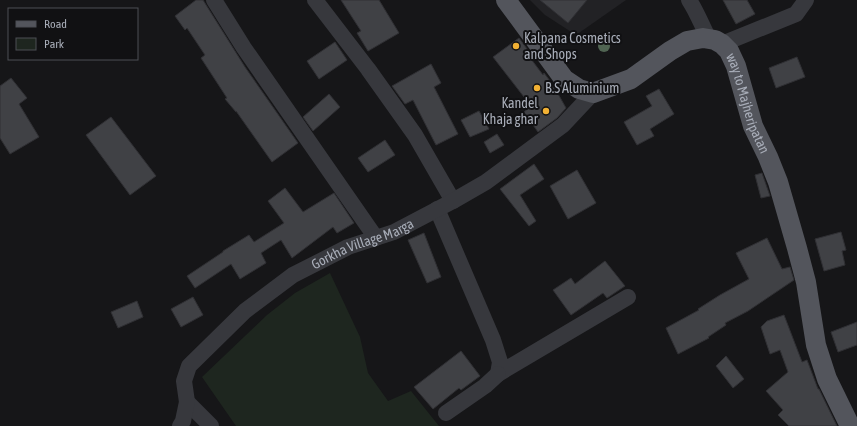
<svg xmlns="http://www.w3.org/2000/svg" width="857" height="426" font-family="'Asap Condensed',sans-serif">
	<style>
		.built { fill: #222225 }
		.green { fill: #1e261f }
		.building { fill: #404145; stroke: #303034 }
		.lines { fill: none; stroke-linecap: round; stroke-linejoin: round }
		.minor { stroke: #37383d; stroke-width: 16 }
		.major { stroke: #53555c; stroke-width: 20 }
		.tree { fill: #506452 }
		.poi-dot { fill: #f2b134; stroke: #111113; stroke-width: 1.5 }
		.labels { text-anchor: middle; stroke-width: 4; stroke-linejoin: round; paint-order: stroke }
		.poi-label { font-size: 14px; fill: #a8adb8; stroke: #111113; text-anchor: start }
		.street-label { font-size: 14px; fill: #a8adb8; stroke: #111113 }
	</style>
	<rect width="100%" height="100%" fill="#161618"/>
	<path class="built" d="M530,0H626L576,35L545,15Z"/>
	<path class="green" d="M330,273L360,337L368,373L388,401L411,391L439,426H236L202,377L267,315L295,293Z"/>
	<g class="building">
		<path d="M196,0H203L245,67L298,143L272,162L236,111V112L225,99L227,98L201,58L205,55L187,28L185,30L175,16Z"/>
		<path d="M341,0H379L399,33L368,51L357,33L361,31Z"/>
		<path d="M540,0H587L568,23Z"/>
		<path d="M723,0H747L755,14L736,24Z"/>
		<path d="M519,38L530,53L528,55L543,75L544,73L553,85L566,108L557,118L538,132L524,112L531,106L493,57Z"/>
		<path d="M335,42L347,60L319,79L307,61Z"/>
		<path d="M797,57L805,77L776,88L769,68Z"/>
		<path d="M431,64L441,83L434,87L458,134L436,145L413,100L405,104L392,86Z"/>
		<path d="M11,78L27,98L19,104L39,137L10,154L0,138V86Z"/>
		<path d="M659,89L674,114L650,129L654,136L637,145L624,122L652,106L646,96Z"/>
		<path d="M329,94L340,107L313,131L303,117Z"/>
		<path d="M479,111L489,129L470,137L461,120Z"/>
		<path d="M111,117L156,176L130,195L86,135Z"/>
		<path d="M497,134L504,145L490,153L484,142Z"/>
		<path d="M385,140L395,155L368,172L358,158Z"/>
		<path d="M534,164L544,179L520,195L536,221L529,226L500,189Z"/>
		<path d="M577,170L596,203L568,219L550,186Z"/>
		<path d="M762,173L770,196L761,198L755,175Z"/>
		<path d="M285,188L303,212L334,193L354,223L337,233L333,227L292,258L281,240L261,253L266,263L240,279L231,264L195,288L187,276L223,252V251L249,235L254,242L284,223L268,201Z"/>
		<path d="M841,232L846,250L842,251L845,265L824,271L815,239Z"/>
		<path d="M424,233L441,277L427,283L408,240Z"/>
		<path d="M767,238L782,269L790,267L794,280L748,311L725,323L726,325L708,337L709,338L678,354L666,328L699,310L698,309L720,295L749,279L736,253Z"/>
		<path d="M605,261L625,286L607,298L603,293L571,315L553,290L571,278L575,284Z"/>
		<path d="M193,297L203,315L181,327L171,309Z"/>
		<path d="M137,301L143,317L118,328L111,312Z"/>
		<path d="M784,315L802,362L807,360L818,389H819L837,426H789L778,415L783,410L766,391L788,372L780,350L770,354L761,327L767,321Z"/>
		<path d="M857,322V345L838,352L831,332Z"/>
		<path d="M461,351L480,376L461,390L459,388L433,409L414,387Z"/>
		<path d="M726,356L744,379L733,388L716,366Z"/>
	</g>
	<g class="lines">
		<g class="minor">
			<path d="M214,0L244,48L376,238"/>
			<path d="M315,0L368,69L415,135L453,201"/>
			<path d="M689,0C697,12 702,26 709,39"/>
			<path d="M722,44L796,14L806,0"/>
			<path d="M437,209L493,340L500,362L498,374L628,297"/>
			<path d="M187,402L211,426"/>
			<path d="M446,413L485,386L498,374"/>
			<path id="s1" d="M180,426L183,421L187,402L184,381L189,366L245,311L293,275L348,247L394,232L453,201L486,182L563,125L593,93"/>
		</g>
		<path class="major" id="s2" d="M506,0L564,79L579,89L593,93L631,79L670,51L687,41L703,38L715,40L722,44L729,51L736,66L753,126L768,157L778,182L797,248L806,282L816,345L827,379L850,426"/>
	</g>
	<circle class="tree" cx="604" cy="46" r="6"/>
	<g class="poi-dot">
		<circle cx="516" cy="46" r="4"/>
		<circle cx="537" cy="88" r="4"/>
		<circle cx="546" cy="111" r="4"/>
	</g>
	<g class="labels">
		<g class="poi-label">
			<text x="524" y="43">Kalpana Cosmetics<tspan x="524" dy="16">and Shops</tspan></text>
			<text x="545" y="93">B.S Aluminium</text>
			<text x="538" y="108" text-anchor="end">Kandel<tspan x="538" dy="16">Khaja ghar</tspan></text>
		</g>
		<g class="street-label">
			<text dy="5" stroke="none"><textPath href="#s2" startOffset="341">way to Majheripatan</textPath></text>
			<text dy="5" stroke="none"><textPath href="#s1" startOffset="277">Gorkha Village Marga</textPath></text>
		</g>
	</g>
	<rect x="8" y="8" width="130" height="52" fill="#111113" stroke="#4d4f55"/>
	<rect x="16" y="21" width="20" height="6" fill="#53555c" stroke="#4d4f55"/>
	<text x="44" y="28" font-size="12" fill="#a8adb8">Road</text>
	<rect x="16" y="38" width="20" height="12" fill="#1e261f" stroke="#4d4f55"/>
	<text x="44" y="48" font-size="12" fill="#a8adb8">Park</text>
</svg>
